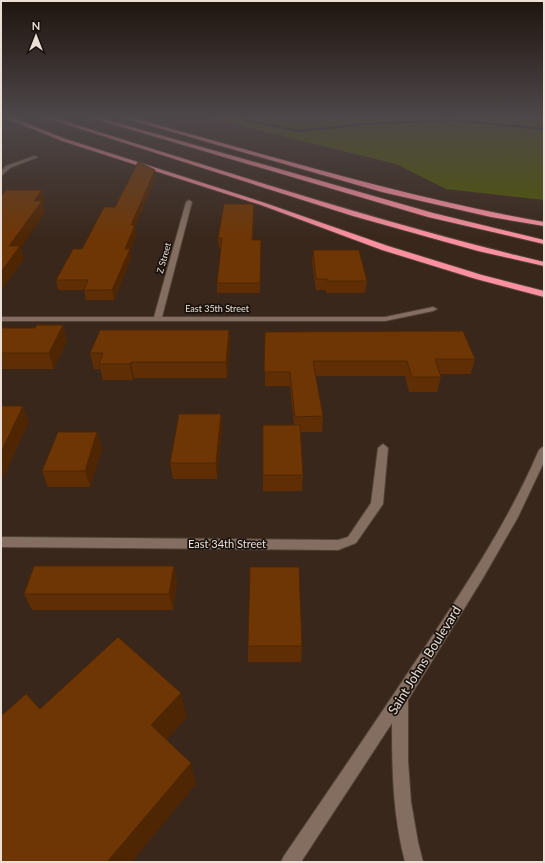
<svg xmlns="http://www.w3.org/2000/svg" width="545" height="863" font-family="Lato,sans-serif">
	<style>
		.green { fill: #4f5700 }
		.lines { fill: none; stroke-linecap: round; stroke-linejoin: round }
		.stream { fill: #01162a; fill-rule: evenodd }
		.minor-casing { stroke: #514237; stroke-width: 2 }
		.secondary-casing { stroke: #514237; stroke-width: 2 }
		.motorway-casing { stroke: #514237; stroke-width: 2 }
		.minor { fill: #846e61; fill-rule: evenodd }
		.secondary { fill: #846e61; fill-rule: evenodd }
		.motorway { fill: #fc90a0; fill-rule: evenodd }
		.wall { fill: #5f2e04 }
		.shaded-wall { fill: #4e2604 }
		.building { fill: #6f3605; stroke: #4e2604 }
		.labels { text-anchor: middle; stroke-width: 3.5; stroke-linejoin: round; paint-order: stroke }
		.far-street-label { font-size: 9px; fill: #ebdfd7; stroke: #1a120d }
		.street-label { font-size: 11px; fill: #ebdfd7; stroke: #1a120d }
		.near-street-label { font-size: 13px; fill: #ebdfd7; stroke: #1a120d }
	</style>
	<rect width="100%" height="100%" fill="#39271b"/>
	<path class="green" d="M204,117H544V200L446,189L396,164Z"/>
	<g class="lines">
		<path class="stream" d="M244,117L246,119L300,130L365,123L452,119L544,128V130L452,121L365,125L300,132L245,121L239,117Z"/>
		<g class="minor-casing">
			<g id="minor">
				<path d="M34,156L38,157L10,168L1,176V171L6,166Z"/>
				<path d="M189,200L192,202L162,317H385L433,307L437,309L433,311L385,321H1V317H154L186,202Z"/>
				<path d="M383,444L388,448L383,504L356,543L338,550L1,547V537L338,540L348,537L371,503L378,448Z"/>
			</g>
		</g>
		<g class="secondary-casing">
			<path id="secondary" d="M544,446V462L518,517L483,578L408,700V761L411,802L418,842L423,862H405C393,816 392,771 392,723L301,862H281L284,856C331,787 379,717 425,647C467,584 509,520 539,450Z"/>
		</g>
		<g class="motorway-casing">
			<g id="motorway">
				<path d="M3,117H10L66,139L265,203L388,246L482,275L544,291V297L476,279L382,250L261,205L62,141Z"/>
				<path d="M43,117H51C215,168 377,222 544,262V266L478,251L353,216Z"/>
				<path d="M88,117H97L433,213L544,240V244L428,217Z"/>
				<path d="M120,117H129C267,155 403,197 544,222V226L491,217L382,192Z"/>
			</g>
		</g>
		<use href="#minor" class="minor"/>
		<use href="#secondary" class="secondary"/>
		<use href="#motorway" class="motorway"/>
	</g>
	<g class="wall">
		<path d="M156,178L135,227L136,235L130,251L131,259L114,300H86L84,290H58L56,280L82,249L115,207Z"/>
		<path d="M254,204V213L253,240L261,250L260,293H217V283L221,248H219L218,238Z"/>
		<path d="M313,250L367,281L365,293H326V290H316L312,262Z"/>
		<path d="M63,325L67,340L54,369H1V328H35Z"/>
		<path d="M229,330L230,345L227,378H134L133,380H103L100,369H94L90,353Z"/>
		<path d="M265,332L475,359L471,374H440L441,377L437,392H409L405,376H316L323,416L322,432H300L303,475L302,491H263V475L294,425L290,386H265Z"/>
		<path d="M221,414L222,430L217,479H173L170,463Z"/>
		<path d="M97,432L102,449L90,487H48L42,471Z"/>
		<path d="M174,566L177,582L173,610H32L24,594Z"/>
		<path d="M248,646H302L301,662H248Z"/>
	</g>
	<g class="shaded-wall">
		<path d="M155,170L156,178L135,227L136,235L130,251L131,259L114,300L112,290L125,249L131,225Z"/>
		<path d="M42,190L45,202L43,205L45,213L21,248L24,259L1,291V272L9,246L34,201Z"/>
		<path d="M254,204V213L252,250V240Z"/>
		<path d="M63,325L67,340L54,369L49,353Z"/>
		<path d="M229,330L230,345L227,378L226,362Z"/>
		<path d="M131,362L134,378L133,380L130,364Z"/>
		<path d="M23,406L29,422L1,483V452Z"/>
		<path d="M221,414L222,430L217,479L216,463Z"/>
		<path d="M97,432L102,449L90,487L85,471Z"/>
		<path d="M174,566L177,582L173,610L169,594Z"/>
		<path d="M181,693L187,717L159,748L151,725Z"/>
		<path d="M191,763L196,784L132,862H107Z"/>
	</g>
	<g class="building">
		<path d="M138,162L155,170L131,225H135L125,249H130L112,290H84L88,280H56L73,249H82L104,207H115Z"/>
		<path d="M6,190H42L34,201H42L9,246H20L1,272V196Z"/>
		<path d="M224,204H254L252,240H261L260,283H217L222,238H218Z"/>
		<path d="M313,250H359L367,281H327V279H316Z"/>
		<path d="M37,325H63L49,353H1V328H35Z"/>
		<path d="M100,330H229L226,362H131L130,364H99L103,353H90Z"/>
		<path d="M463,331L475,359H435L441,377H412L407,361H313L323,416L295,417L290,372H264L265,332Z"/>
		<path d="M1,406H23L1,452Z"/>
		<path d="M179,414H221L216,463H170Z"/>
		<path d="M263,425H300L303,475H263Z"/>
		<path d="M58,432H97L85,471H42Z"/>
		<path d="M34,566H174L169,594H24Z"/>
		<path d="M250,567H299L302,646H248Z"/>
		<path d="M118,637L181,693L151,725L191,763L107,862H1V716L26,694L40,709Z"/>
	</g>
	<linearGradient id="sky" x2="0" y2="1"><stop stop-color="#1f150f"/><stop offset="0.49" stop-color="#4e474a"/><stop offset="1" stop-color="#4e474a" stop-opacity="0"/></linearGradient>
	<rect width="545" height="238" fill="url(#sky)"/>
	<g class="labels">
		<g class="far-street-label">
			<text transform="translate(164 258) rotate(-75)" y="3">Z Street</text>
			<text x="217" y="312">East 35th Street</text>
		</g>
		<g class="street-label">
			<text x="227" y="548">East 34th Street</text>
		</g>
		<g class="near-street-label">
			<text transform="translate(424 660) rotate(-58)" y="5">Saint Johns Boulevard</text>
		</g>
	</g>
	<rect width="545" height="863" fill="none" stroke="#ebdfd7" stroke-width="4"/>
	<g transform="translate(36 36)" stroke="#1a120d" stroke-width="3" paint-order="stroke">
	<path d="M0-3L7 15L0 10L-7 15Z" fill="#ebdfd7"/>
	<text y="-6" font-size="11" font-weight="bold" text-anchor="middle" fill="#ebdfd7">N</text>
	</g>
</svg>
